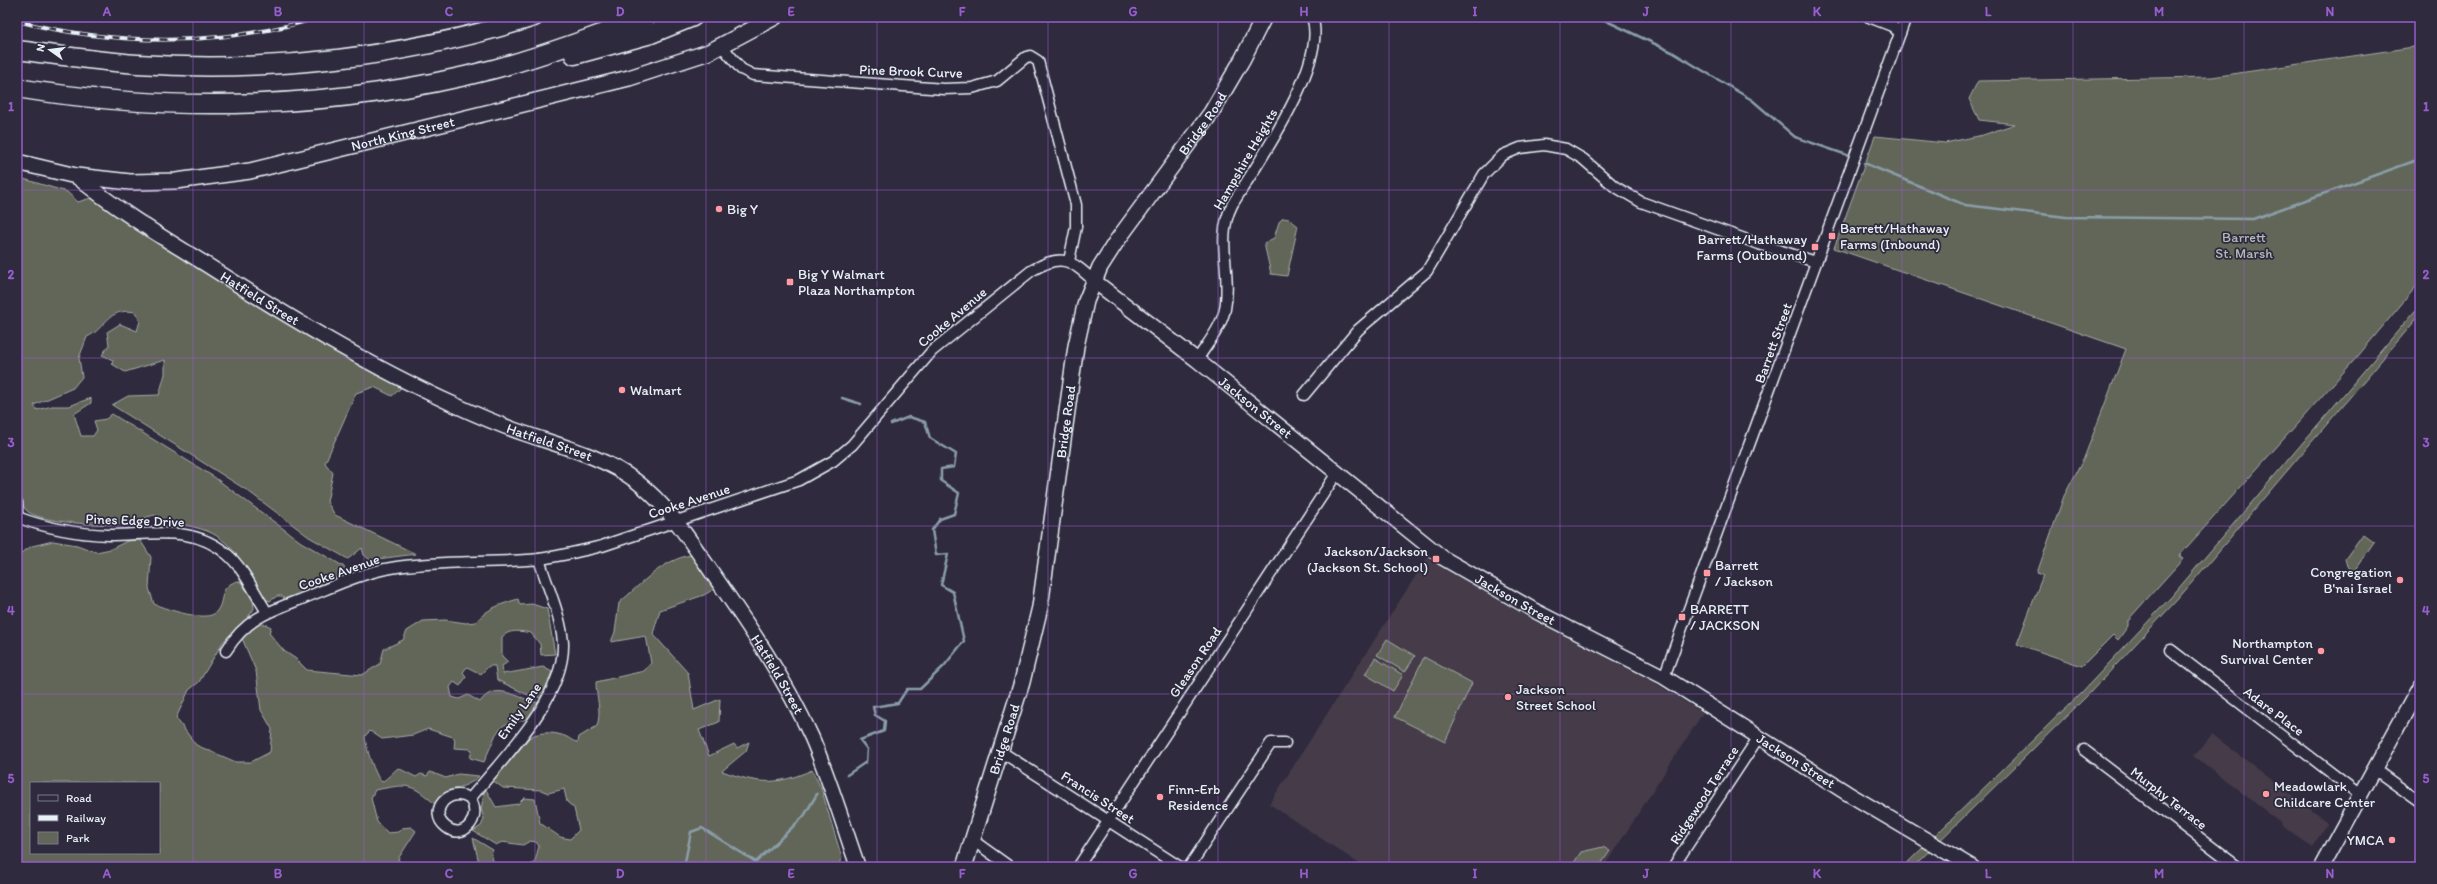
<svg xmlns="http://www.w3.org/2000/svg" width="2437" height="884" font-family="Itim,sans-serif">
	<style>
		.built { fill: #443a48 }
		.green { fill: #626658; stroke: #a5aca8; fill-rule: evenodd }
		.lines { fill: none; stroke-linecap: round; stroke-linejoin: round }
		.stream { stroke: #8a9ea9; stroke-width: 2.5 }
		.street-casing { stroke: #e8f1f8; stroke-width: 13 }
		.secondary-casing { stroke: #e8f1f8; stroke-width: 17 }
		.primary-casing { stroke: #e8f1f8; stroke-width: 18 }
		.highway-casing { stroke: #e8f1f8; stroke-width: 21 }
		.street { stroke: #2f2a3d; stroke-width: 10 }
		.secondary { stroke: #2f2a3d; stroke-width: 14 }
		.primary { stroke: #2f2a3d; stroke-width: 15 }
		.highway { stroke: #2f2a3d; stroke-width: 18 }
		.rail-casing { stroke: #e8f1f8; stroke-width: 4 }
		.rail { stroke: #2f2a3d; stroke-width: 2.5; stroke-dasharray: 8; stroke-linecap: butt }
		.grid { fill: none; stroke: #965dcd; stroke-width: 1; stroke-opacity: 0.55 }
		.poi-dot { fill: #ff9aa2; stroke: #2f2a3d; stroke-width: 1.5 }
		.labels { text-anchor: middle; stroke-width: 3.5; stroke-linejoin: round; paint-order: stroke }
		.street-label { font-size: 14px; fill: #e8f1f8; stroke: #2f2a3d }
		.poi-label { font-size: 14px; fill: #e8f1f8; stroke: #2f2a3d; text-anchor: start }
		.park-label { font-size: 14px; fill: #b2b9b8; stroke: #2f2a3d }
		.neatline { fill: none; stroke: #965dcd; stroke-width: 1.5 }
		.grid-label { font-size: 13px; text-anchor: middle; font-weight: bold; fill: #965dcd }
	</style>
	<rect width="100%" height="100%" fill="#2f2a3d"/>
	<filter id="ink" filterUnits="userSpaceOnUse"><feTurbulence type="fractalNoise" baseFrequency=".025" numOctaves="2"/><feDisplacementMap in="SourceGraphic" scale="8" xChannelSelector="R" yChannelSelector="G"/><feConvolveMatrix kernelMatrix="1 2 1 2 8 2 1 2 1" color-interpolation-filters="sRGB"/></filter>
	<g filter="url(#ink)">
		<g class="built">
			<path d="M1427,558L1530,618L1654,682L1703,713L1604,867H1364L1269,804Z"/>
			<path d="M2212,734L2327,822L2313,847L2280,825L2281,823L2194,756Z"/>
		</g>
		<g class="green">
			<path d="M2420,46V282L2358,356L2179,556L2183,559L2128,620V626L2118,640L2113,635L2082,666L2017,644L2043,575L2037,573L2064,496L2084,458L2126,349L1834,248L1875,136L1945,143L1983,135L2015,124L1979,120L1969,99L1978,81L2212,77Z"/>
			<path d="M17,177L67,192L78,202L91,198L270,314L401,388L392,396L374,387L356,393L325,463L333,473L327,502L335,515L416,554L370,560L364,555L362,548L348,559L309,537L248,491L112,405L128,396L159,395L165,374V360L125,372L112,364L113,360L102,355L109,345L107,332L120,324L137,331L140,321L135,312C107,307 106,329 87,337L79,358L82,377L73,388L34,405L37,410L52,406H69L91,398V403L74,414L81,436H93L97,430L94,421L106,419L112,414L214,477L301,542L343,566L349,573L285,600L282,596H277L270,601L264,599C250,575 235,542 207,531C188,524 173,525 154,515C144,518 133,522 122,524C104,526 38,523 26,510C23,506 20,499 17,494Z"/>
			<path d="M1283,218L1289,219L1298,226L1287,276L1271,274L1264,243L1274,238L1279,222Z"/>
			<path d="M2420,305V315L2177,600L2086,697L1913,867H1903L2082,692L2172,596Z"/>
			<path d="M2363,534L2374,542L2354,571L2347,566L2345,559Z"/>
			<path d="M140,540L151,557L149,588L154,604C166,609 208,623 216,612C226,600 217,588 237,581L241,582L253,600L254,609L246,620L223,642L199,682L189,690L176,718L196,745L236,762H251L270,752L272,729L261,710L256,671L241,636C251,627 257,619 271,627L269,633L284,651L296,659L307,670L362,675L380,664L384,649L403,640L407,631L423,621L445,620L466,623L476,622C487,608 502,604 518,599L520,605L532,604L547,609L555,654L541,655L540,644L531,633C521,631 509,629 502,637V656L508,662L502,666L503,674L543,667L552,672L541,698L526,694L497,680L495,666H489L481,674L467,667L463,672L466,677L460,686L454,682L450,687L452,697L459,699L468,695L480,702C495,680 519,699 539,703L527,719L504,725L496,734L484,762L470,758L472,750L470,749L454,748L455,739L453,737L428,729L413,735L382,739L370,731L365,736C365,745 375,777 382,782C389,777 393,772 398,768L416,777L421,774L427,776L430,772L446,778L458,774L479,776C466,791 445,785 436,805C410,782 408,784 375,790L371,798L377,822L388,833L398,832L402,828L411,827L416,831L398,859L404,867H17V556L32,546L53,541L77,545L96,552L111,549L127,541ZM31,783H159V853H31Z"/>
			<path d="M691,555L714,589L704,595L660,610L653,634L688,673L694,710L720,699L719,722L699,730L709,756L734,744L737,748L749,742L746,751L722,771C759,784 775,786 812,770L821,788L842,858L837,867H529L535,861L539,846L536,842L530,841L523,845L502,842L496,845L473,831L481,826L484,819L481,809L485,788L496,807L518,804L524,798L535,799L540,823L560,837L570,839L579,830L574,808L567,802L564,789L548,793L541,790L503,788L492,780L530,737C540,731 556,732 567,737C571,739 573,742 578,742L579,737L597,726C602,710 596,697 596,682L644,671L651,663L646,636L611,642L615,632L619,603C641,584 662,560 691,555Z"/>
			<path d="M1387,639L1415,656L1405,672L1377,655Z"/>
			<path d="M1424,657L1472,683L1445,742L1395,717Z"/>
			<path d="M1375,658L1403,675L1393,691L1365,674Z"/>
			<path d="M473,838L493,850L491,854L495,867H480Z"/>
			<path d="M1603,847L1610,851L1599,867H1571L1581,852Z"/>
		</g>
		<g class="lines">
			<g class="stream">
				<path d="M1598,17L1672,52L1752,100L1795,137L1847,155"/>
				<path d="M1864,163L1965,205L2066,217L2253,219L2420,159"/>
				<path d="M842,398L861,404"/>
				<path d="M847,775L866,762L867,749L860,740L884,731L885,721L875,715L873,707L898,703L907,689H920L944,666L964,641L953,592L941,585L948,554L936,555L932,530L940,519L954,514L959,493L941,481V469L954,467L956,454L930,438L925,422L909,417L891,424"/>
				<path d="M684,867L691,832L702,828L756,862L804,816L817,794"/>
			</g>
			<g class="street-casing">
				<g id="street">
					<path d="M1869,17L1892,26L1900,33"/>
					<path d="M722,46L741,69L753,75L944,89L972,88L997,81L1026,57L1030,56L1038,61L1076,205V227L1069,261"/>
					<path d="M1197,360C1207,344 1221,328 1225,309C1232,272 1215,239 1232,205C1257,164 1329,63 1312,17"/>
					<path d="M1304,395L1358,330L1427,271L1484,174L1503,155L1520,148L1544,145L1566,149L1583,159L1614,186L1641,202L1759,244L1816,262"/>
					<path d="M17,503V518"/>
					<path d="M17,517C46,528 78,534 109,535C151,535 193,524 228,555C244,569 255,594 267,612"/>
					<path d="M2171,650L2360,795"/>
					<path d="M226,651C246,618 270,611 304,598C332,587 361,573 391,568C440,560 490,564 539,559C561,556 581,551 602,546L799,480L833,461L852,445L932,351L1031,271C1061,253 1070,259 1094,281"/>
					<path d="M1664,677L1906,17"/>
					<path d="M2084,750L2238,867"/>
					<path d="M1000,751L1180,867"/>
					<path d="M2374,769L2420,802"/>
					<path d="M470,799C483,816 464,842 446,827C426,811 450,785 470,799C503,758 565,698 563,643C561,615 547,586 539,559"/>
					<path d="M971,839L1010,867"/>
					<path d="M1078,867L1337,473"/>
					<path d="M1189,867L1271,743H1285"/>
					<path d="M1673,867L1758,738"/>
				</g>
			</g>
			<g class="secondary-casing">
				<g id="secondary">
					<path id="s1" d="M76,176C117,210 162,237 207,265C287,316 369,366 455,405C479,416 502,426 526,434C564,447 604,457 636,481C668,505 691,542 713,574C749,626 786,680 812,738C830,780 843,824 858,867"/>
					<path id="s2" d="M1094,281L1197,360L1443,558L1537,612L1664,677L1847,793L1972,867"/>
					<path d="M2321,867L2420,686"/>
				</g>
			</g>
			<g class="primary-casing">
				<g id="primary">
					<path id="s3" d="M17,162L76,176L130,182L176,181L250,171L629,78L709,52L775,17"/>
					<path id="s4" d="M964,867L1022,682L1040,607L1076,346L1086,301L1100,267L1116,242L1211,113L1242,60L1264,17"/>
				</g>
			</g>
			<g class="highway-casing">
				<g id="highway">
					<path d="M17,50C57,55 97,61 137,64C269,73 408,57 534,17"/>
					<path d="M574,55L651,34L693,17"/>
					<path d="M17,88C175,114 339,109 494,69C546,55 597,36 647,17"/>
				</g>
			</g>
			<use href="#street" class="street"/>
			<use href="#secondary" class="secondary"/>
			<use href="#primary" class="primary"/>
			<use href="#highway" class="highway"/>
			<g class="rail-casing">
				<path id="rail" d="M17,21C115,46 223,47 320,17"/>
			</g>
			<use href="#rail" class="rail"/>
		</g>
	</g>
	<path class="grid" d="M193,17V867M364,17V867M535,17V867M706,17V867M877,17V867M1048,17V867M1218,17V867M1389,17V867M1560,17V867M1731,17V867M1902,17V867M2073,17V867M2244,17V867M17,190H2420M17,358H2420M17,526H2420M17,694H2420"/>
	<g class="poi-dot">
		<circle cx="719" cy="209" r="4"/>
		<rect x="1828" y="232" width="8" height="8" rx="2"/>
		<rect x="1811" y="243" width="8" height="8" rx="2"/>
		<rect x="786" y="278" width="8" height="8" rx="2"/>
		<circle cx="622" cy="390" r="4"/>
		<rect x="1432" y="555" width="8" height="8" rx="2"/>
		<rect x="1703" y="569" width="8" height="8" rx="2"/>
		<circle cx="2400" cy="580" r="4"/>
		<rect x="1678" y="613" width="8" height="8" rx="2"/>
		<circle cx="2321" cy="651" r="4"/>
		<circle cx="1508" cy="697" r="4"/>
		<circle cx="2266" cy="794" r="4"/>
		<circle cx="1160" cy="797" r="4"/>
		<circle cx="2392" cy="840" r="4"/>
	</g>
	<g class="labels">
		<g class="street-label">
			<text transform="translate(911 71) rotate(2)" y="5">Pine Brook Curve</text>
			<text dy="5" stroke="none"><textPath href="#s4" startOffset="794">Bridge Road</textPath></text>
			<text dy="5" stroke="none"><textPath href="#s3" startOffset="393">North King Street</textPath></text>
			<text transform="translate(1245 159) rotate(-60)" y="5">Hampshire Heights</text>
			<text dy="5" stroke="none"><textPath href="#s1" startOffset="221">Hatfield Street</textPath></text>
			<text transform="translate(952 317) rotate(-40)" y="5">Cooke Avenue</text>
			<text transform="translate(1773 343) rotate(-70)" y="5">Barrett Street</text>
			<text dy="5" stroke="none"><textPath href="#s2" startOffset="205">Jackson Street</textPath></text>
			<text dy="5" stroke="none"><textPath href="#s4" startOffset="458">Bridge Road</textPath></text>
			<text dy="5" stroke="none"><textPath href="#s1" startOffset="545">Hatfield Street</textPath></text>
			<text transform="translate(689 501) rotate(-18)" y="5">Cooke Avenue</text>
			<text transform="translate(135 520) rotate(2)" y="5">Pines Edge Drive</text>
			<text transform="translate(339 572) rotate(-19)" y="5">Cooke Avenue</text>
			<text dy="5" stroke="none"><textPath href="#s2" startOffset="529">Jackson Street</textPath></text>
			<text transform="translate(1195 662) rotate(-56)" y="5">Gleason Road</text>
			<text dy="5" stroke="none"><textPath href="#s1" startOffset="881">Hatfield Street</textPath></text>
			<text transform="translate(519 711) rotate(-55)" y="5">Emily Lane</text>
			<text transform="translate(2274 711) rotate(37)" y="5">Adare Place</text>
			<text dy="5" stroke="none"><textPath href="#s4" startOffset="134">Bridge Road</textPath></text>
			<text dy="5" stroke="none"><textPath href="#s2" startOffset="853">Jackson Street</textPath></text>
			<text transform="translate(1704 795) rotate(-57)" y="5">Ridgewood Terrace</text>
			<text transform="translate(1098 797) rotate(33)" y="5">Francis Street</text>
			<text transform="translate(2169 798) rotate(38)" y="5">Murphy Terrace</text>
		</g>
		<g class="poi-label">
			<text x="727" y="214">Big Y</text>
			<text x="1840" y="233">Barrett/Hathaway<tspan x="1840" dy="16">Farms (Inbound)</tspan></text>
			<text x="1807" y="244" text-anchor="end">Barrett/Hathaway<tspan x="1807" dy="16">Farms (Outbound)</tspan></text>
			<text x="798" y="279">Big Y Walmart<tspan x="798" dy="16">Plaza Northampton</tspan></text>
			<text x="630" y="395">Walmart</text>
			<text x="1428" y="556" text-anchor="end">Jackson/Jackson<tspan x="1428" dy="16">(Jackson St. School)</tspan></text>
			<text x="1715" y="570">Barrett<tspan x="1715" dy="16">/ Jackson</tspan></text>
			<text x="2392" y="577" text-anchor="end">Congregation<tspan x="2392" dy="16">B'nai Israel</tspan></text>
			<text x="1690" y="614">BARRETT<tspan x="1690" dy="16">/ JACKSON</tspan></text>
			<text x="2313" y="648" text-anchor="end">Northampton<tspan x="2313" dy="16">Survival Center</tspan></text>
			<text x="1516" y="694">Jackson<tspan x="1516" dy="16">Street School</tspan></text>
			<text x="2274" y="791">Meadowlark<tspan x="2274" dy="16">Childcare Center</tspan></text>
			<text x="1168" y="794">Finn-Erb<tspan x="1168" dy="16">Residence</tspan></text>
			<text x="2384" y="845" text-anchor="end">YMCA</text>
		</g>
		<g class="park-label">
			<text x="2244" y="242">Barrett<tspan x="2244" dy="16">St. Marsh</tspan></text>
		</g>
	</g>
	<rect width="2437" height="884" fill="none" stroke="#2f2a3d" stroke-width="44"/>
	<rect x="30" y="782" width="130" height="72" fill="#2f2a3d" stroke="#797a88"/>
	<rect x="38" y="795" width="20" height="6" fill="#2f2a3d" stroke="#797a88"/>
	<text x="66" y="802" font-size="12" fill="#e8f1f8">Road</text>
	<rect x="38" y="815" width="20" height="6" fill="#e8f1f8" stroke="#797a88"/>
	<text x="66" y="822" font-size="12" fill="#e8f1f8">Railway</text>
	<rect x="38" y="832" width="20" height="12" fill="#626658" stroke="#797a88"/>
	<text x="66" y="842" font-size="12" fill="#e8f1f8">Park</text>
	<g transform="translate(50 50) rotate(284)" stroke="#2f2a3d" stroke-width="3" paint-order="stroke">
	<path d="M0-3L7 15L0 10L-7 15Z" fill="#e8f1f8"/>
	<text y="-6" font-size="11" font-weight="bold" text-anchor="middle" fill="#e8f1f8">N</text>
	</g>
	<rect x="22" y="22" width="2393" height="840" class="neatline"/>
	<g class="grid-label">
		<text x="107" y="16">A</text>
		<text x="278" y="16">B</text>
		<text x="449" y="16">C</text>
		<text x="620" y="16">D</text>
		<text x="791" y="16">E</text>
		<text x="962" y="16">F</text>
		<text x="1133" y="16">G</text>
		<text x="1304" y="16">H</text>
		<text x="1475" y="16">I</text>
		<text x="1646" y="16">J</text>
		<text x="1817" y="16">K</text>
		<text x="1988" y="16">L</text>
		<text x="2159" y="16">M</text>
		<text x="2330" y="16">N</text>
		<text x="11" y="111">1</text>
		<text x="2426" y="111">1</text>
		<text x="11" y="279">2</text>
		<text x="2426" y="279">2</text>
		<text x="11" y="447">3</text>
		<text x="2426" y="447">3</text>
		<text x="11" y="615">4</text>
		<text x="2426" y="615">4</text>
		<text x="11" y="783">5</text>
		<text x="2426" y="783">5</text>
		<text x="107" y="878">A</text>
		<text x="278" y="878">B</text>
		<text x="449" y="878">C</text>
		<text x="620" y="878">D</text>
		<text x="791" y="878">E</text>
		<text x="962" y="878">F</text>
		<text x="1133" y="878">G</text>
		<text x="1304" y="878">H</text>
		<text x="1475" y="878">I</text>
		<text x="1646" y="878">J</text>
		<text x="1817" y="878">K</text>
		<text x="1988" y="878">L</text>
		<text x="2159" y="878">M</text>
		<text x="2330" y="878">N</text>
	</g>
</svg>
